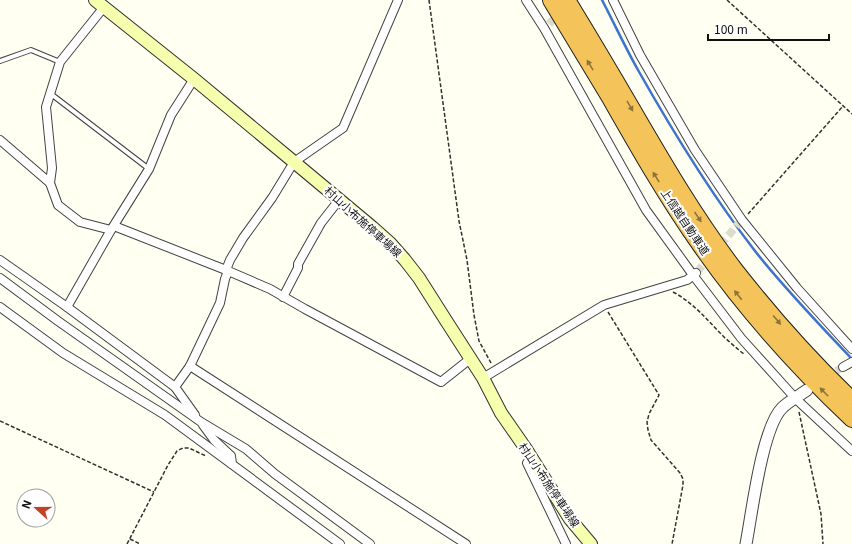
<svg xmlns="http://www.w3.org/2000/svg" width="852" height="544" font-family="Georgia,'Noto Sans JP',serif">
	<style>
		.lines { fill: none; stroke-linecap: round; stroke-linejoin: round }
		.stream { stroke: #3d73ce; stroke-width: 2.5 }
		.minor-tunnel { stroke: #dbdbd0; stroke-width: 8; stroke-dasharray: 8 4; stroke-linecap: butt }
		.service-casing { stroke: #434343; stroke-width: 6 }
		.minor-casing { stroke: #434343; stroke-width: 10 }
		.tertiary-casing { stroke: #434343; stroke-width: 13 }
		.secondary-casing { stroke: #323232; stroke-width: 14 }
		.motorway-casing { stroke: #212121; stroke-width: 18 }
		.path { stroke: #323232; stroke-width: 1.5; stroke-dasharray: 4 2; stroke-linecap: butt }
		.service { stroke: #fff; stroke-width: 4 }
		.minor { stroke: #fff; stroke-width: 8 }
		.tertiary { stroke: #fff; stroke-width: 11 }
		.secondary { stroke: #f5ffad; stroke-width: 12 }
		.motorway { stroke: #f4c45b; stroke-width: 16 }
		.oneway { fill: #8d7339 }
		.labels { text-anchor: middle; stroke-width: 4; stroke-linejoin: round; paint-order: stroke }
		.street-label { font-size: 11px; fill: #101010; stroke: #fff }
	</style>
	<rect width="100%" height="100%" fill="#fffff2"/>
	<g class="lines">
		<path class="stream" d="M602,0C614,23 625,47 638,70C673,132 711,194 755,251C785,289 819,324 852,359"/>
		<g class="minor-tunnel">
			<path d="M549,24L561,11"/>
			<path d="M697,272L739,223"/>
			<path d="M826,377L843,367"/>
		</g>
		<g class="service-casing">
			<g id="service">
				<path d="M0,61L31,50L60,62"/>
				<path d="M51,94L149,169"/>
			</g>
		</g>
		<g class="minor-casing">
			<g id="minor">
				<path d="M526,0L544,28L646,210L693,275L741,338L796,399L852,451"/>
				<path d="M613,0L640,55L695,150L742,220L797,288L852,349"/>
				<path d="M0,140L50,183L58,205L80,222L111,230L149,169L171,115L194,79"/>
				<path d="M50,183L52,168L46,107L60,62L104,7"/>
				<path d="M114,226L226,270L270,289L305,309L441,382L470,359"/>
				<path d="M0,260L67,307L175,387"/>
				<path d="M226,270L230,260L243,238L272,198L294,162L343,128L398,0"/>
				<path d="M0,278L58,321L201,422L246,449L275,474L370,544"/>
				<path d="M283,297L298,268V264L321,223L339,200"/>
				<path d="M0,307L63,353L165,415L340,544"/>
				<path d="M67,307L111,230"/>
				<path d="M190,366L466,544"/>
				<path d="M843,367L852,362"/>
				<path d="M483,378L604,305L687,280L696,273"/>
				<path d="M195,415L175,387L190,366L220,303L225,279L228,271"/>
				<path d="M203,425L214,440L231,456L232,464"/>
				<path d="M531,457L527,463L566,544"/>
			</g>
		</g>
		<g class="tertiary-casing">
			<path id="tertiary" d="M746,544C752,513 762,428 782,408C789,401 799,396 807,390"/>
		</g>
		<g class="secondary-casing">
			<path id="secondary" d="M95,0L194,79L294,162L372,227L390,243L405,260L419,278L445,319L483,378L501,413L526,449L570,519L591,544"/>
		</g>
		<g class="motorway-casing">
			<g id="motorway">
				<path d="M551,0C570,32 590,64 609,96C638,147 667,198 701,246C745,309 796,366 852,419"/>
				<path d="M567,0C589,36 611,73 632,109C664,164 696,219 735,270C771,316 810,360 852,400"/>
			</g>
		</g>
		<g class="path">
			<path d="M429,0L459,221L467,260L474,315L479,341L491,363"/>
			<path d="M727,0L852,114"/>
			<path d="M748,214L843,106"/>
			<path d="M673,292C694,303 708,321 725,338C731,343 737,349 744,354"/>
			<path d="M608,312L659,395L649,414L647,422L648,430L651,440L680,473L683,479V485L672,544"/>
			<path d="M799,412L821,514L823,544"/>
			<path d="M0,421L154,492"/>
			<path d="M130,539L140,544"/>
			<path d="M127,544L168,465L177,451L183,448H189L206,456"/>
		</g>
		<use href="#service" class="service"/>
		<use href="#minor" class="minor"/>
		<use href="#tertiary" class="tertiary"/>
		<use href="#secondary" class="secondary"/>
		<use href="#motorway" class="motorway"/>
	</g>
	<defs><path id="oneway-solid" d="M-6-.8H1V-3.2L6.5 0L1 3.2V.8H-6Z"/></defs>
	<g class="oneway">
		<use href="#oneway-solid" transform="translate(590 65) rotate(-121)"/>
		<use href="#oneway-solid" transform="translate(630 106) rotate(60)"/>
		<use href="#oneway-solid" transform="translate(656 177) rotate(-122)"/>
		<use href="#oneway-solid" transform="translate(698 217) rotate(56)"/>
		<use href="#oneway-solid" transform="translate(738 295) rotate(-128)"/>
		<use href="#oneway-solid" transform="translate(777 320) rotate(50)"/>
		<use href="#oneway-solid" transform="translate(824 392) rotate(-134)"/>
	</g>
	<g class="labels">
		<g class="street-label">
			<text transform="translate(363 222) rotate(42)" y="4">村山小布施停車場線</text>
			<text transform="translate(685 222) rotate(56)" y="4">上信越自動車道</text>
			<text transform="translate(549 485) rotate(56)" y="4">村山小布施停車場線</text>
		</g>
	</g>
	<g transform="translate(36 508) rotate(291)"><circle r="19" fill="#ffffff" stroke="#9f9f9f"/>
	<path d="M0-3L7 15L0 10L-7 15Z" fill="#c14226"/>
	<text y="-6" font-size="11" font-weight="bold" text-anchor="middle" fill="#101010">N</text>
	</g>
	<path d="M708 34v6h121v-6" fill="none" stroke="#101010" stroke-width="2"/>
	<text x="714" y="34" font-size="12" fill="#101010" stroke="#ffffff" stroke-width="3" paint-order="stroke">100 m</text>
</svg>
